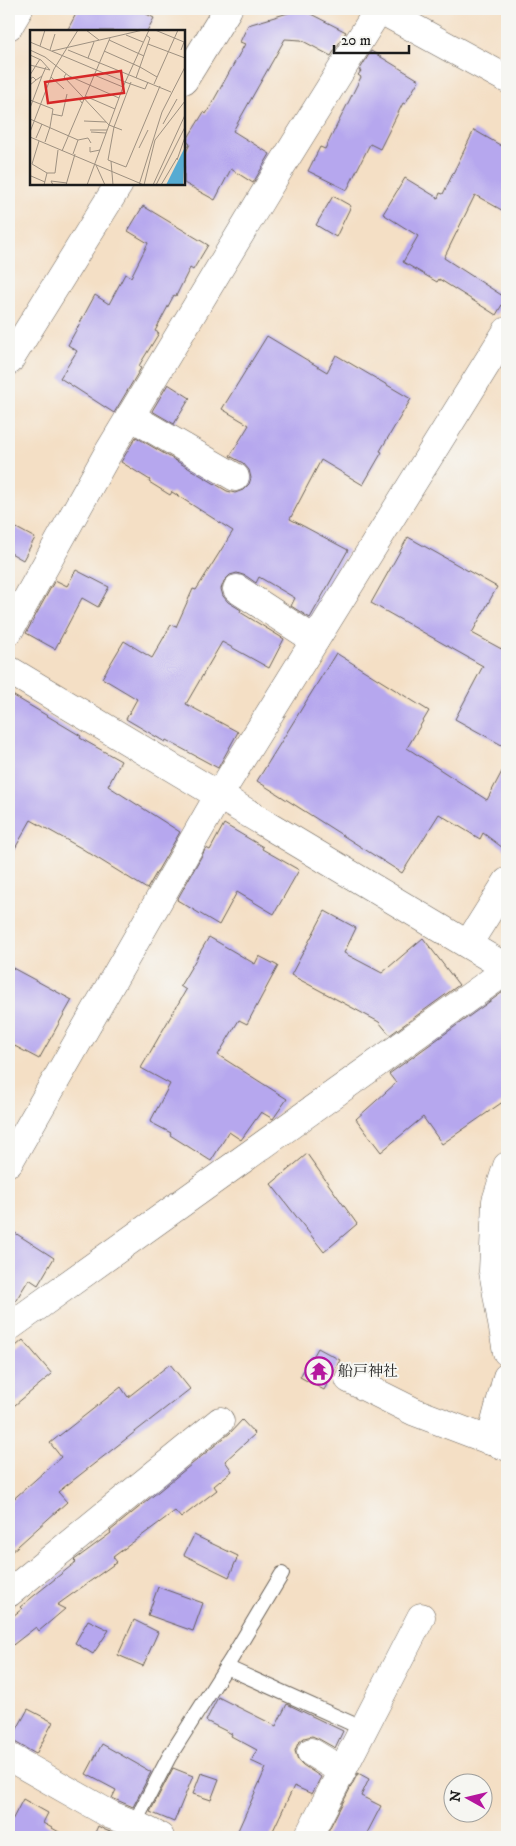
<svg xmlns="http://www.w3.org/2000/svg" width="516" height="1846" font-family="'IM FELL DW Pica','Noto Serif JP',serif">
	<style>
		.building { fill: #b6a7ee }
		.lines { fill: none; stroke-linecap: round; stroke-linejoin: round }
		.lane-casing { stroke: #686057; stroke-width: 16 }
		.street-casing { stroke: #686057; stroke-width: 29 }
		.secondary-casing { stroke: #686057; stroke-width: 29 }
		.lane { stroke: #fff; stroke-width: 14 }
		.street { stroke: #fff; stroke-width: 28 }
		.secondary { stroke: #fff; stroke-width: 28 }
		.labels { text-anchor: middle; stroke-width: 4; stroke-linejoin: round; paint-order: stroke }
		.poi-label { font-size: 15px; fill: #1c1c1c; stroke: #f6f6f2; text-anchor: start }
		.inset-road { fill: none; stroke: #9e9181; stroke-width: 1 }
		.view { fill: #d62828; fill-opacity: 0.15; stroke: #d62828; stroke-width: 2.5 }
		.inset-edge { fill: none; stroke: #1c1c1c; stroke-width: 2.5 }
	</style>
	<rect width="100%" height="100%" fill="#f6f6f2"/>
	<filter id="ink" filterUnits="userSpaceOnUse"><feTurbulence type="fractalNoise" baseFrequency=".02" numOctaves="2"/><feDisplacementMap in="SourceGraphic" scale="10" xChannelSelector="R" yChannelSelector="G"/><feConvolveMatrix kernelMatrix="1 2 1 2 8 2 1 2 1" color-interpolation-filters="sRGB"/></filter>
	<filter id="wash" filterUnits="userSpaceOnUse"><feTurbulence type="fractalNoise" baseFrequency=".0096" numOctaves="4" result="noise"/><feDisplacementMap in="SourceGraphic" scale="20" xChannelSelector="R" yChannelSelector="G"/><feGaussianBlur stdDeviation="1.12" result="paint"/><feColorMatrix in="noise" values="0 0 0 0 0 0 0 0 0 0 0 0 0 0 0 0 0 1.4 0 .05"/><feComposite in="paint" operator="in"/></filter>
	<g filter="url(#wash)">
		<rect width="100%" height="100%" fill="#f4dfc5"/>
		<g id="blocks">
			<g class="building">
				<path d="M83,9H137L154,18L147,31H67L78,10Z"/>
				<path d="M298,10L305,11L346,32L331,56L301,40L285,39L233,131L270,154L253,183L231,169L215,200L184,183V156L190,144L186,141L204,112L206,114L245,44L240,42L248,25Z"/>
				<path d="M371,51L419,80L405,104L403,103L380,149L370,144L347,190L308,171L320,147L325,149L361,77L358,75L361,71H359Z"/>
				<path d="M474,130L507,149V213L475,195L444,258L506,298L496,315L439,279L437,282L403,262L418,236L383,214L405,178L438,198L440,193L443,194Z"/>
				<path d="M333,196L351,206L336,237L316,225Z"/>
				<path d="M143,206L208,245L193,270L190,268L176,296L174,295L155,331L159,333L140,364L139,367L141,368L114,413L60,378L77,351L68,345L95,295L109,304L125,274L131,277L148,243L128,231Z"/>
				<path d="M267,336L327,372L336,355L411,399L380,451L382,452L363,485L321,460L290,519L348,550L310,618L291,606L295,598L259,577L256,583L246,576L237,573L230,575L224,581L221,589L223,596L228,602L241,610L240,612L284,639L269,668L222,642L186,704L238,732L218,768L166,740L165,742L126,719L137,699L102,678L124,641L152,658L171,625L176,627L193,589L196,590L233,531L172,492L170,495L149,482L150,480L121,462L136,437L227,491L235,493L243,490L249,484L251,478L249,470L243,463L230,456L249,425L222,409Z"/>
				<path d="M168,384L190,398L174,424L152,411Z"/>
				<path d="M9,524L35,538L23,560L9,552Z"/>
				<path d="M408,537L497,587L472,633L507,652V748L455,719L483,666L371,603Z"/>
				<path d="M76,570L109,587L98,607L82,598L55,649L26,633L55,580L67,586Z"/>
				<path d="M336,653L429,711L407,748L487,800L507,762V851L483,833L480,839L439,814L402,873L257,781Z"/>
				<path d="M9,693L81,736L80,738L121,761L108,786L180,832L147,889L81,848L31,820L9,859Z"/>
				<path d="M224,824L263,847L262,849L299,870L274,914L237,892L219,925L177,900L206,848L210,850Z"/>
				<path d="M325,911L356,928L344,953L382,973L423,938L459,985L390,1035L379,1022L291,975Z"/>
				<path d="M209,937L255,964L259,956L278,966L247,1024L239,1020L218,1055L287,1099L273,1119L261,1112L241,1140L229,1132L211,1161L170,1135L171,1133L150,1122L170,1084L141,1068L186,990L180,986Z"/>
				<path d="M9,966L72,1000L39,1059L9,1043Z"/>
				<path d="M507,989V1099L442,1144L423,1117L381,1152L356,1119L396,1083L389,1074Z"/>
				<path d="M307,1154L357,1224L324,1252L271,1184Z"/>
				<path d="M9,1229L54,1258L38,1285L29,1279L13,1305L9,1308Z"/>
				<path d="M23,1340L52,1374L9,1410V1352Z"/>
				<path d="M318,1348L340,1360L324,1390L300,1377L311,1356L313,1357Z"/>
				<path d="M170,1364L190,1389L58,1492L67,1502L9,1554V1503L61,1457L50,1443L121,1387L128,1397Z"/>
				<path d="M242,1420L255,1434L225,1461L232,1471L214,1486L217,1490L181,1518L175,1511L113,1557L117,1562L57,1605L65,1609L39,1631L36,1627L9,1648V1619L22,1609L20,1607L76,1562L74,1560L77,1558L111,1533L110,1531L230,1433Z"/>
				<path d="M194,1535L238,1556L229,1577L184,1555Z"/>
				<path d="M158,1587L203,1603L193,1631L148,1615Z"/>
				<path d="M88,1620L109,1630L93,1654L75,1643Z"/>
				<path d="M134,1620L158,1632L143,1666L118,1655Z"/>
				<path d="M218,1697L276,1726L287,1704L343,1731L335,1748L319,1739L312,1736L304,1738L298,1743L295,1751L298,1760L303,1765L321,1777L312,1794L294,1786L270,1837H235L266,1768L251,1761L257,1750L231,1736L232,1734L206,1721Z"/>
				<path d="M28,1709L53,1722L36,1754L11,1740Z"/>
				<path d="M102,1744L151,1772L133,1807L112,1798L116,1790L86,1774Z"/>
				<path d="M173,1768L193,1776L174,1822L150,1812Z"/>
				<path d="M201,1773L219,1779L211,1800L193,1794Z"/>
				<path d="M358,1773L369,1779L361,1796L381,1806L365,1837H325Z"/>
				<path d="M23,1799L48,1813L43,1823L68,1837H9V1826Z"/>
				<path d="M98,1826L105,1830L124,1837H93Z"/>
			</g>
		</g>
	</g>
	<g filter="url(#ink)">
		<use href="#blocks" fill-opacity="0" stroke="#686057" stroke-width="1"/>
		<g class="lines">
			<g class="lane-casing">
				<g id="lane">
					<path d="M226,1667L364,1729"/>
					<path d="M134,1824L169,1757L230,1661L282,1574"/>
				</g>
			</g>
			<g class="street-casing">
				<g id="street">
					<path d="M130,416L235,477"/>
					<path d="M237,589L315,640"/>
					<path d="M9,631L108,453L277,173L379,9"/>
					<path d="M9,670L507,968"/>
					<path d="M468,944L507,882"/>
					<path d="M9,1162L219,795L507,331"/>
					<path d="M507,1166L496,1201L493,1271L507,1352"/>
					<path d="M9,1327L507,970"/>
					<path d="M349,1379L415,1412L507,1447"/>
					<path d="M490,1441L507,1377"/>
					<path d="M9,1593L220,1421"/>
					<path d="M311,1752L342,1771"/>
					<path d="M9,1757L111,1815L134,1824L160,1837"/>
					<path d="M308,1837L421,1617"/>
				</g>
			</g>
			<g class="secondary-casing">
				<g id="secondary">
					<path d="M379,9L507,79"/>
					<path d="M9,26L19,9"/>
					<path d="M184,80L228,9"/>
					<path d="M9,361L119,184"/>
				</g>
			</g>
			<use href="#lane" class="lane"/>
			<use href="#street" class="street"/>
			<use href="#secondary" class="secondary"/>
		</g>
	</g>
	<defs>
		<g id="temple-ring" transform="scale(1.4375)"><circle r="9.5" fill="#f6f6f2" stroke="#b5179e" stroke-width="1.5"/><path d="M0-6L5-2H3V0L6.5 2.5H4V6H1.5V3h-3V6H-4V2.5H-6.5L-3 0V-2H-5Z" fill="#b5179e"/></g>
	</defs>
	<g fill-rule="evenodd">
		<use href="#temple-ring" x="319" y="1371"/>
	</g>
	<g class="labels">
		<g class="poi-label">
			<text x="338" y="1376">船戸神社</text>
		</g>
	</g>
	<g transform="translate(30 30)">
		<rect width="155" height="155" fill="#f4dfc5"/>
		<path d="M155,117L153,155H136Z" fill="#56abd2"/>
		<path class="inset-road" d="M56,0L69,10M125,0L154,12L151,20M96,5L113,12M79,10L114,26M0,12L95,52L115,59L118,52M118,14L155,28M10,16L15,0M0,20L15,27L39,46L89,68M20,20L25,4M38,20L141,62M22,21L113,0M74,21L110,37M0,25L11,30L20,40M58,28L64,12M0,35L20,40M110,37L127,47M36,44L34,47L79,95L92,100M0,45L10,29M64,45L93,57M21,47L34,59M106,48L120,8L116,5M0,49L3,47L6,50L0,55M6,50L12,46L16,37M124,54L148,0M55,66L85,79M0,70L23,79L20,97M35,70L49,69L52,73M0,78L12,46M22,84L32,86L37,64M0,89L48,110L43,124M54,91L76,92M133,94L147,69M84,97L78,130L96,137L130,56M84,97L101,52M60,100H77M0,102L24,39L48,0M61,102L76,103M0,107L114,155M6,108L12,94M48,110L58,108L61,113M15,112L20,97M60,117V122L70,120M109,118L118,100M32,121L80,8M147,130L155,107M81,131L83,155M2,134L9,111M2,134L17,143M66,135L75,155M1,146L15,152M14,155L17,143H25L28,120M23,155L21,151L37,153M36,155L45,124M57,155L93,57L119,0M109,155L132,82L155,37M114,155L125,110L155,71M123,155L155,85M126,155L155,97M131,155L147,128"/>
		<path class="view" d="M91,41L94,63L18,73L15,52Z"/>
		<rect width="155" height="155" class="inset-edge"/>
	</g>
	<rect width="516" height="1846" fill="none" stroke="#f6f6f2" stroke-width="30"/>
	<g transform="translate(468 1798) rotate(278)"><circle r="24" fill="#f6f6f2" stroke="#9f9f9c"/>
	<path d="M0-4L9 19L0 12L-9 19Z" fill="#b5179e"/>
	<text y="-8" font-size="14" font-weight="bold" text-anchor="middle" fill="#1c1c1c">N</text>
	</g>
	<path d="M334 45v8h75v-8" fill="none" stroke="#1c1c1c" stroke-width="2.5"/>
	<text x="341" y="45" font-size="15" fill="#1c1c1c" stroke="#f6f6f2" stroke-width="4" paint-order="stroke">20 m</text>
</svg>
